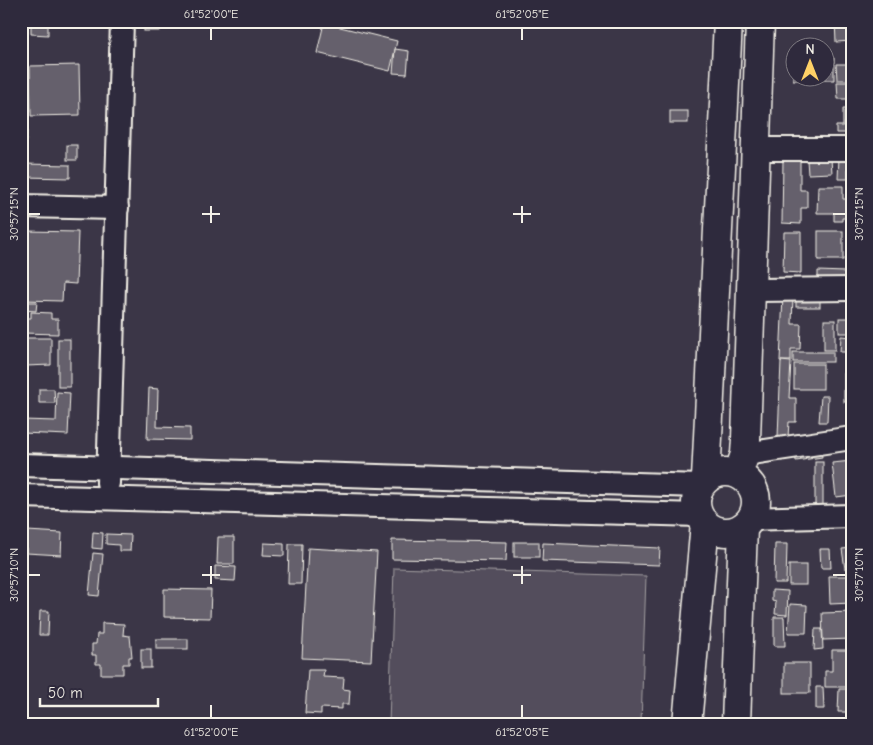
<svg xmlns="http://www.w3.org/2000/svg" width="873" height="745" font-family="'Comic Neue',sans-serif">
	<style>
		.green { fill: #534e5c; stroke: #a4a0a2 }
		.building { fill: #65616c; stroke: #f4f1e8 }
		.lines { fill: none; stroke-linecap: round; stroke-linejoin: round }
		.minor-casing { stroke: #f4f1e8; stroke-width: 26 }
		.major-casing { stroke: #f4f1e8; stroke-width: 31 }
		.minor { stroke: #2f2a3d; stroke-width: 22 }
		.major { stroke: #2f2a3d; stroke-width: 28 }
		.ticks { fill: none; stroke: #f4f1e8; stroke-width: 2 }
		.neatline { fill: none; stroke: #f4f1e8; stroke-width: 2 }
		.ticks-label { font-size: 12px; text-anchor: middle; fill: #f4f1e8 }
	</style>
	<rect width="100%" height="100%" fill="#3b3647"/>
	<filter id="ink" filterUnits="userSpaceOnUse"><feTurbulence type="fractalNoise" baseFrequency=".02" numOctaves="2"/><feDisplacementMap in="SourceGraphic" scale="10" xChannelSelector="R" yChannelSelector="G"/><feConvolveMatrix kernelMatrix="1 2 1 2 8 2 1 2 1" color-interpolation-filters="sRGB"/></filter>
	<g filter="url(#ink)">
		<path class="green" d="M394,568L646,576L641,724H389Z"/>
		<g class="building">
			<rect x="21" y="21" width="5" height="13"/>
			<path d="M31,21H48V35L31,34Z"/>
			<rect x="144" y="21" width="15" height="10"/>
			<path d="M835,21H852V41L836,42Z"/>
			<path d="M324,23L397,41L390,71L317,53Z"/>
			<path d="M395,49L409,51L407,74L393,73Z"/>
			<path d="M826,58H834V80H793V67H796V78H826Z"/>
			<path d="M836,64H852V80H837Z"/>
			<path d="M79,65L80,115L31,116L30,66Z"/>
			<rect x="21" y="79" width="3" height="18"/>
			<path d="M837,82H852V99H838Z"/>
			<path d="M843,109H852V133H836V126H843Z"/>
			<rect x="670" y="111" width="18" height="12"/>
			<path d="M21,127H27L26,159H21Z"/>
			<rect x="67" y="145" width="10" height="15"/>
			<path d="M839,157L848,158V179H838Z"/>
			<path d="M831,159L832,173L808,174L807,160Z"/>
			<path d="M783,161H800V190H807V208H801V224L782,223Z"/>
			<path d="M24,164L70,165V178L24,177Z"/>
			<path d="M818,186H843V199H848V218H842V221H834V213H817Z"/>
			<rect x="848" y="228" width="4" height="32"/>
			<path d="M26,231L78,232L76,284L63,283L62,301L24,300Z"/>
			<rect x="818" y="231" width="25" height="29"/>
			<path d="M784,232H801V273L783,272Z"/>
			<path d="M818,271L845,272V281H818Z"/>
			<rect x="21" y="275" width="2" height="15"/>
			<path d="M21,292V302H37L36,311L21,310Z"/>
			<path d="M783,296H793L792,324H801L800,349H791V361H780Z"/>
			<rect x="796" y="298" width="24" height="9"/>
			<path d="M31,312L51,313V319H58V334L23,333V318H31Z"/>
			<rect x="839" y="318" width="13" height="15"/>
			<rect x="824" y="320" width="11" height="30"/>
			<path d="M841,336L852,337V352H840Z"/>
			<path d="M25,338H51V365L26,366Z"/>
			<rect x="58" y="339" width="12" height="48"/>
			<rect x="793" y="352" width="40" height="10"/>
			<path d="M781,361L791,362L789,398H796V422H789L788,437H778Z"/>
			<rect x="794" y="364" width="29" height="25"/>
			<rect x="844" y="368" width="8" height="34"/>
			<path d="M149,388L158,389L157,427L190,428V440L147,439Z"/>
			<path d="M39,389H54L55,403H39Z"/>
			<path d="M57,392L70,393L68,435L22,433V420L56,421Z"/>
			<path d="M821,396H828L827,422H819Z"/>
			<path d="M821,449L822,457L796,461L795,452Z"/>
			<path d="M852,461V495L836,497L832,463Z"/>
			<rect x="815" y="462" width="8" height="46"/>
			<path d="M21,529H24L23,553H21Z"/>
			<path d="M27,531L62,533L61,555L26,553Z"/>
			<path d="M93,532L103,533L102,549L92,548Z"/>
			<path d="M106,534L131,535L130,551H119V545L106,544Z"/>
			<path d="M218,537H234V564H217Z"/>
			<path d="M392,540L507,542L506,561L392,559Z"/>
			<rect x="514" y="542" width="25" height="15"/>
			<path d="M264,543L284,544V556L263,555Z"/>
			<path d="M543,543L660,548L659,565L542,561Z"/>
			<path d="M289,544H302L301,584H288Z"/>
			<path d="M775,544H787L786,583H774Z"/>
			<path d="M308,548L377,552L371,661L302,658Z"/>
			<path d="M852,548V568L845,569L842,549Z"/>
			<path d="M820,549H830L831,568H821Z"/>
			<path d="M93,553L103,554L99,596L89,595Z"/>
			<rect x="789" y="565" width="17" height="20"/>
			<path d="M215,566L236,567L235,581L215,580Z"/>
			<path d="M829,576H852V603L830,604Z"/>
			<path d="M164,589L211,590L210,618L164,617Z"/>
			<path d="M772,590L788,591L787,615L775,614L776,602L772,601Z"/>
			<path d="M790,604L807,605L806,633H788Z"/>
			<rect x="21" y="609" width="2" height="25"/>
			<path d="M40,611H49L48,635H39Z"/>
			<path d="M852,612V639L823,640L822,613Z"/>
			<path d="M774,617H784L785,646H774Z"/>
			<path d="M102,623L124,624L123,635L130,636L132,657H129V664H123V674H101V664H96V655H92V644H96L97,634H102Z"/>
			<path d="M815,629H822L823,649L814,650Z"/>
			<rect x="156" y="639" width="32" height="10"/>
			<rect x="141" y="649" width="10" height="19"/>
			<path d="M832,650H852V687H825V671H832Z"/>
			<rect x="784" y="663" width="26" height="30"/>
			<path d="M308,670H324L323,677L344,678L343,689L350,690L349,704H342V709L321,708V714L305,713Z"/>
			<path d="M816,687H823L824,709H816Z"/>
			<path d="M839,689H852V712H838Z"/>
			<rect x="143" y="721" width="24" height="3"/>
		</g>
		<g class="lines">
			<g class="minor-casing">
				<g id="minor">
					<path d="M756,149H852"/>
					<path d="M21,206L117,208"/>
					<path d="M751,290L852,289"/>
					<path d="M745,454L852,438"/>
					<path d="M21,465L700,486"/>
					<path d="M108,483L122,21"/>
					<path d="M21,496L699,515"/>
					<path d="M751,519L852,516"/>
				</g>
			</g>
			<g class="major-casing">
				<g id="major">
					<circle cx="726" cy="502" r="30"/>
					<path d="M738,474L745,454L746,439L760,21"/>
					<path d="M706,479L728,21"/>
					<path d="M687,724L705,523"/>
					<path d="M736,724L743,527"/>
				</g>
			</g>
			<use href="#minor" class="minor"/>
			<use href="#major" class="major"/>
		</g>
	</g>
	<path class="ticks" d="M211,28V40M522,28V40M211,206V223M522,206V223M28,214H40M202,214H220M513,214H531M833,214H846M211,566V584M522,566V584M28,575H40M202,575H220M513,575H531M833,575H846M211,705V718M522,705V718"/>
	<rect width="873" height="745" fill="none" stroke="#2f2a3d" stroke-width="55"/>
	<g transform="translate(810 62)"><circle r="24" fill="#2f2a3d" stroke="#7e7a81"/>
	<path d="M0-4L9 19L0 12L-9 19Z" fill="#ffd166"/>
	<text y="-8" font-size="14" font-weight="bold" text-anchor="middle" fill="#f4f1e8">N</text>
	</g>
	<path d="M40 698v8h118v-8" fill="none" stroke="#f4f1e8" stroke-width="2.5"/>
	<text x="48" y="698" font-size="15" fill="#f4f1e8" stroke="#2f2a3d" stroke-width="4" paint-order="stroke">50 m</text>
	<rect x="28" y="28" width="818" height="690" class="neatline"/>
	<g class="ticks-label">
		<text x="211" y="18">61°52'00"E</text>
		<text x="522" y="18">61°52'05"E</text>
		<text transform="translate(14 214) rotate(-90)" y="4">30°57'15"N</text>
		<text transform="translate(859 214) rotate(-90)" y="4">30°57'15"N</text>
		<text transform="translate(14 575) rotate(-90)" y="4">30°57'10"N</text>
		<text transform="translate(859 575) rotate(-90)" y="4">30°57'10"N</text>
		<text x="211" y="736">61°52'00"E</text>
		<text x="522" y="736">61°52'05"E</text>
	</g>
</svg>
